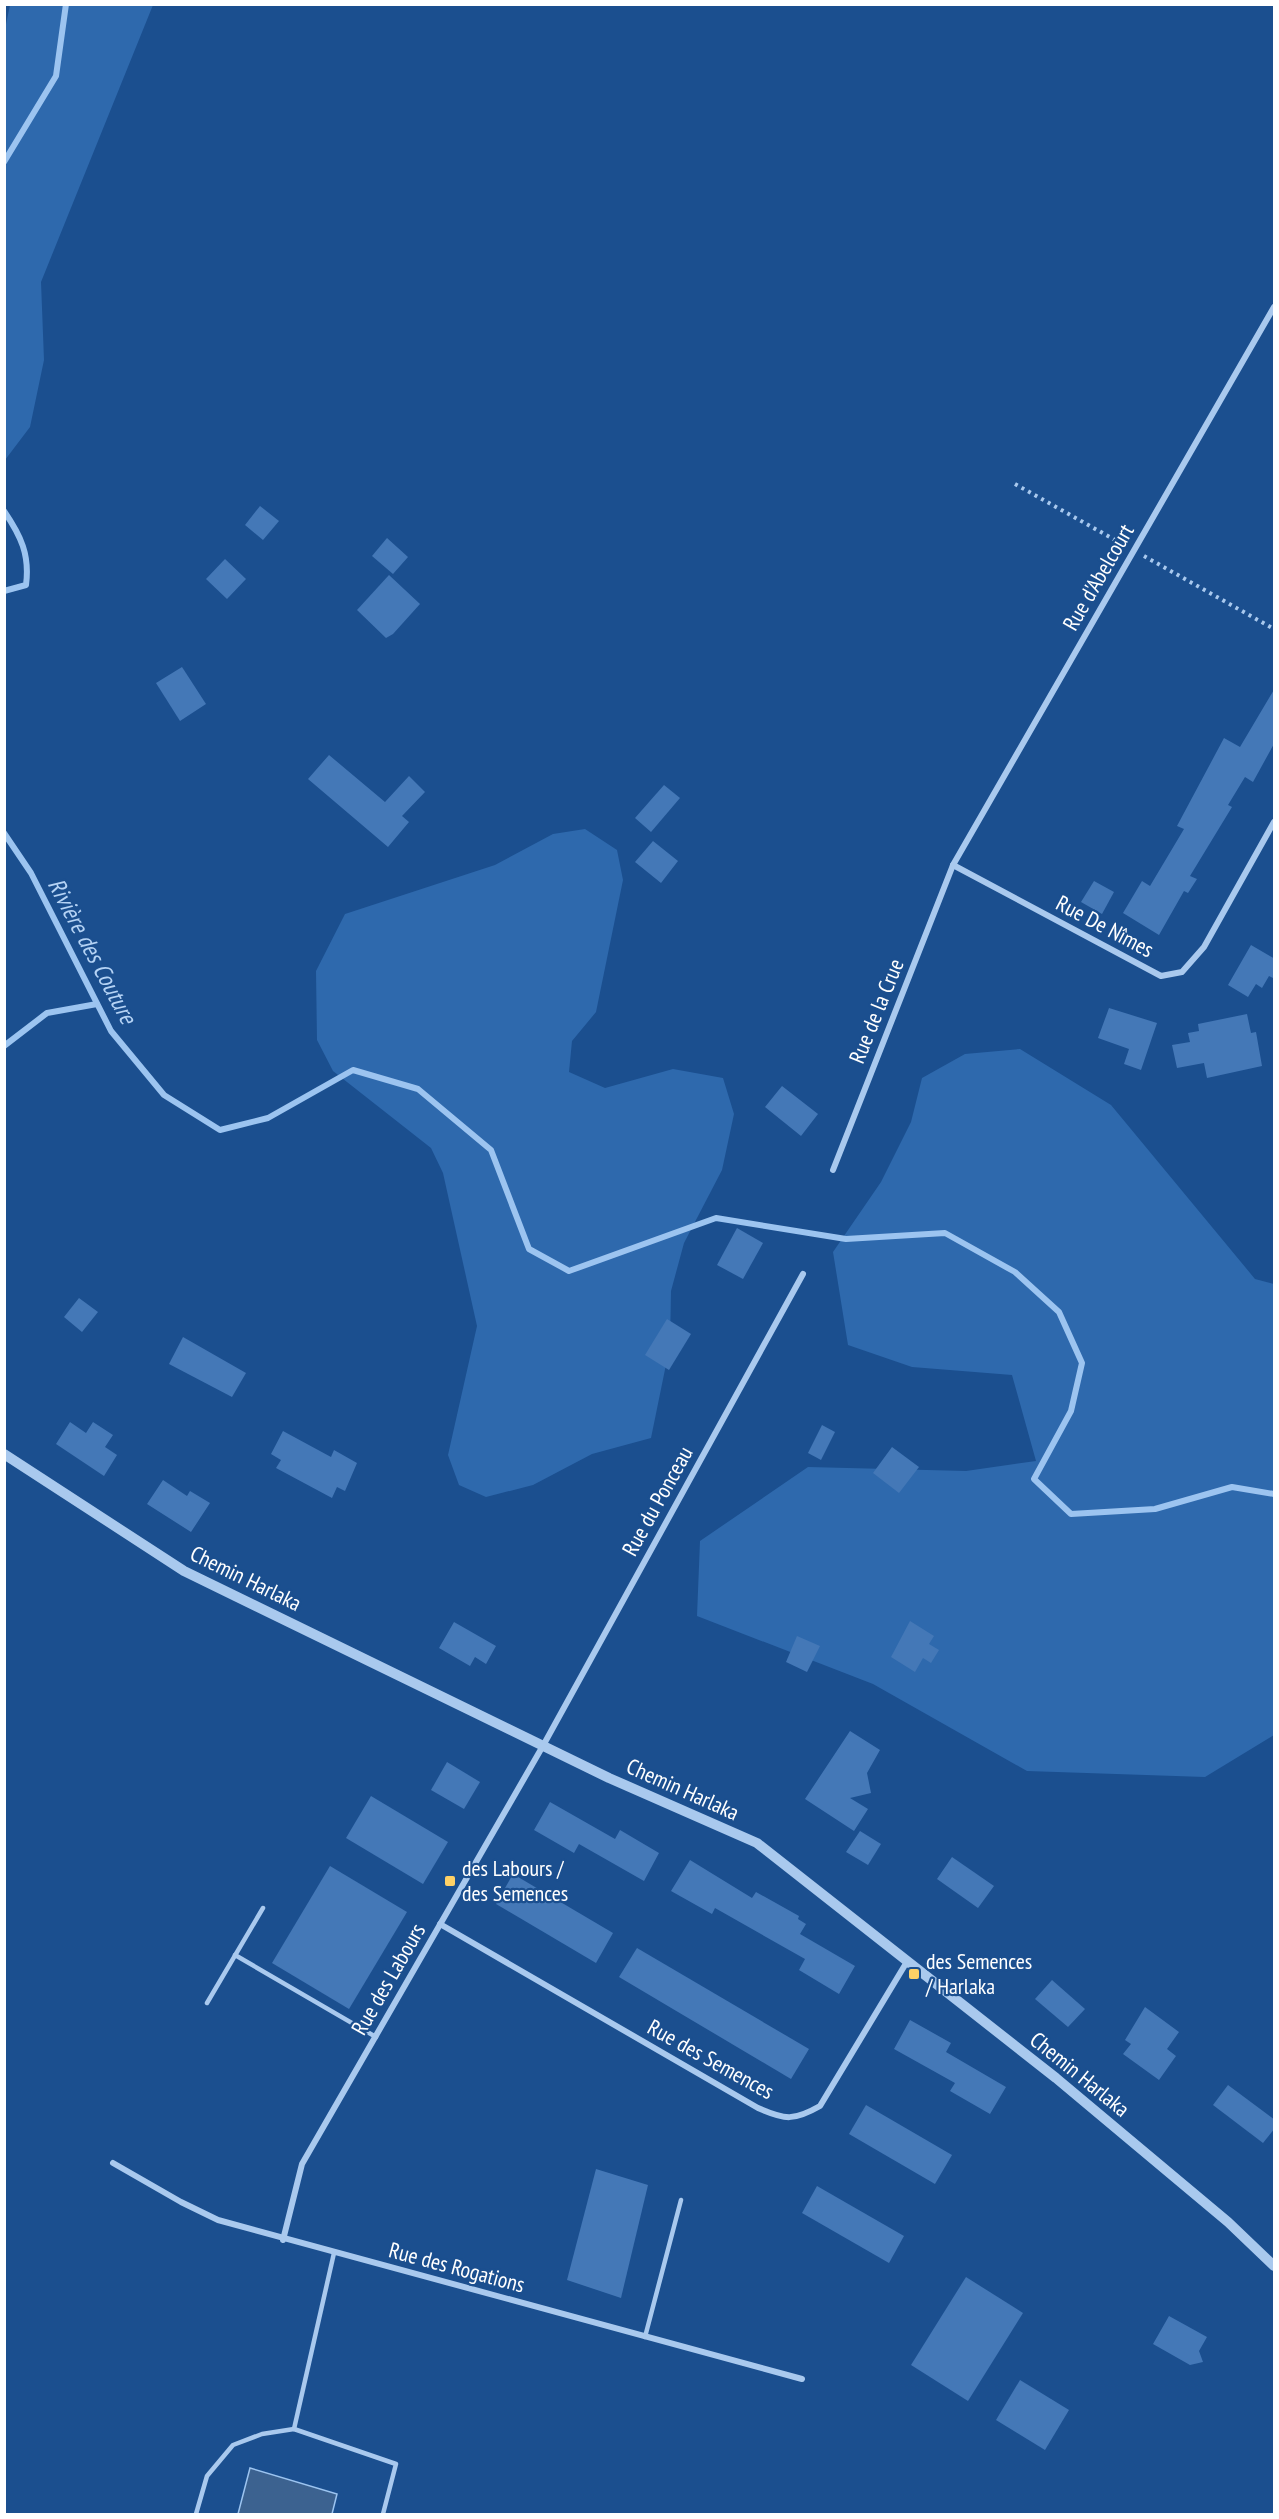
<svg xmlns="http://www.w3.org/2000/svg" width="1279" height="2519" font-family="'PT Sans Narrow',sans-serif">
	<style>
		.green { fill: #2e69ad }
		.water { fill: #3c6290; stroke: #9cc4f0; stroke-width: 1.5 }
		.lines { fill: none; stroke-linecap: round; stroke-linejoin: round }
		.stream { stroke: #9cc4f0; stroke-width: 6 }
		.building { fill: #4478b7 }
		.path { stroke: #a9c9ee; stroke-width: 4; stroke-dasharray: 3 4.5; stroke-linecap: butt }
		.service { stroke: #a9c9ee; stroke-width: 4.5 }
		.minor { stroke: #a9c9ee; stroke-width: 6 }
		.tertiary { stroke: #a9c9ee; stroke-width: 10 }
		.poi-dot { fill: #ffd166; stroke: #1b4f8f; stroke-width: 2 }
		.labels { text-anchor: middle; stroke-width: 4.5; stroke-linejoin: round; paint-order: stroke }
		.street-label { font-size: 22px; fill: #fff; stroke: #1b4f8f }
		.poi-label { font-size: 22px; fill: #fff; stroke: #1b4f8f; text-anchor: start }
		.water-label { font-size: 24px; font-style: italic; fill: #b5d3f5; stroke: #1b4f8f }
	</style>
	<rect width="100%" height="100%" fill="#1b4f8f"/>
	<g class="green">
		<path d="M10,5H153L41,282L44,360L30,427L5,460L4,34Z"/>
		<path d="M585,829L617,850L623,880L596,1012L572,1041L569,1072L605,1088L673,1069L723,1078L734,1114L722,1170L684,1243L671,1291L670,1345L651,1438L592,1454L533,1485L486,1497L459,1485L448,1455L477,1326L443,1173L431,1148L333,1071L317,1040L316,971L345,914L495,865L553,834Z"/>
		<path d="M1020,1049L1111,1105L1255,1279L1274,1284V1735L1205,1777L1027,1771L873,1684L697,1616L700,1541L808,1467L966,1471L1036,1461L1012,1375L912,1367L848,1345L833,1252L881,1182L911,1122L922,1078L965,1054Z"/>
	</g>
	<path class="water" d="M250,2468L337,2494L332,2514H238Z"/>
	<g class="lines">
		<g class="stream">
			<path d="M4,162L56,76L66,4"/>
			<path d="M4,511C21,536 30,555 26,585L4,591"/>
			<path d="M4,833L31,873L111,1031L164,1095L220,1130L268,1118L353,1070L418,1089L491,1150L529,1249L569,1271L716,1218L846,1239L945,1233L1015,1272L1059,1312L1082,1363L1071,1411L1034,1479L1071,1514L1155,1509L1232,1487L1274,1494"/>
			<path d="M4,1046L47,1013L97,1004"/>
		</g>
	</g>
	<g class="building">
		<path d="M260,506L279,521L263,540L245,525Z"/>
		<path d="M387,538L408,557L393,574L372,556Z"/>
		<path d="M225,559L246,579L227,599L206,579Z"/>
		<path d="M389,575L420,604L393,634L386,638L357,610Z"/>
		<path d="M182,667L206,704L180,721L156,683Z"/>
		<path d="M1275,688V742L1253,782L1245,777L1228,805L1232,807L1190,876L1197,879L1188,893L1184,891L1159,935L1123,913L1142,881L1150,886L1184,829L1177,826L1224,738L1240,747Z"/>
		<path d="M329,755L385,802L409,776L425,792L402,816L409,822L388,847L308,779Z"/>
		<path d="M664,785L680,798L651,832L635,818Z"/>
		<path d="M653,841L678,861L661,883L635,862Z"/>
		<path d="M1094,881L1114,892L1102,914L1081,902Z"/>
		<path d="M1251,945L1275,959V979L1269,976L1262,988L1256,984L1248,997L1228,985Z"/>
		<path d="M1109,1008L1157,1023L1141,1070L1124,1064L1129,1049L1098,1038Z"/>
		<path d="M1247,1014L1251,1033L1256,1032L1262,1066L1207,1078L1204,1063L1177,1068L1172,1045L1190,1042L1188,1033L1199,1031L1198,1024Z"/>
		<path d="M782,1086L818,1114L801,1136L765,1107Z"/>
		<path d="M737,1228L763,1243L743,1279L717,1265Z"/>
		<path d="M79,1298L98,1312L82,1332L64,1317Z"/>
		<path d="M667,1319L691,1334L669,1370L645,1355Z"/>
		<path d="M183,1337L246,1373L232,1397L169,1364Z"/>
		<path d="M70,1422L86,1433L93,1422L113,1435L105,1447L117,1455L104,1476L56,1444Z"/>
		<path d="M822,1425L835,1432L821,1460L808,1453Z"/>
		<path d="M283,1431L331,1457L334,1450L357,1463L345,1491L337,1487L332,1498L276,1468L281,1460L271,1454Z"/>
		<path d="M892,1447L919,1467L899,1493L873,1473Z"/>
		<path d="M163,1480L187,1496L190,1491L210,1503L191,1532L147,1504Z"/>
		<path d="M910,1621L934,1636L929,1644L939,1650L931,1663L923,1658L915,1672L891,1657Z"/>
		<path d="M454,1622L496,1646L486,1664L475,1657L470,1666L439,1648Z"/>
		<path d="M797,1636L820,1646L807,1672L786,1662Z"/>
		<path d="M850,1731L880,1750L867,1773L871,1793L850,1798L868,1809L854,1831L805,1799Z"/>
		<path d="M447,1762L480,1782L464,1809L431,1790Z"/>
		<path d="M371,1796L448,1842L423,1884L346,1838Z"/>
		<path d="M550,1802L615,1839L620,1830L659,1853L644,1881L579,1844L574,1853L534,1830Z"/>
		<path d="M860,1831L881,1844L868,1865L846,1852Z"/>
		<path d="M952,1857L994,1886L978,1908L937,1879Z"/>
		<path d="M690,1860L752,1898L756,1892L799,1916L798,1919L806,1924L800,1934L855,1966L839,1994L799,1970L805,1959L715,1908L712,1914L671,1891Z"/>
		<path d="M330,1866L407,1912L349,2009L272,1963Z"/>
		<path d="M513,1874L613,1933L596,1963L496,1904Z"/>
		<path d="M637,1948L809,2049L791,2079L619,1977Z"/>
		<path d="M1052,1980L1085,2009L1068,2027L1035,1999Z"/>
		<path d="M1145,2007L1179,2032L1167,2049L1176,2056L1159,2080L1123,2054L1131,2044L1125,2040Z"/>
		<path d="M910,2020L951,2043L946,2052L1006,2087L990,2114L950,2091L955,2083L894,2049Z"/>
		<path d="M1228,2085L1275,2120V2128L1263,2143L1213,2105Z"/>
		<path d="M866,2105L952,2155L935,2184L849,2134Z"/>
		<path d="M596,2169L648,2185L621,2298L567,2280Z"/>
		<path d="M817,2186L904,2236L889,2263L802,2213Z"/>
		<path d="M966,2277L1023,2313L968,2401L911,2365Z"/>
		<path d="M1169,2316L1207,2337L1199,2351L1203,2362L1190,2365L1153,2344Z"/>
		<path d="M1020,2380L1069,2410L1045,2450L996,2420Z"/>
	</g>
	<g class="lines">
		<g class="path">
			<path d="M1015,484L1124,545"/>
			<path d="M1144,556L1274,629"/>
		</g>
		<g class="service">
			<path d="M235,1955L376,2037"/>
			<path d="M207,2003L263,1908"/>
			<path d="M645,2337L681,2200"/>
			<path d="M294,2429L334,2253"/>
			<path d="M196,2514L207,2476L233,2445L262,2434L294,2429L396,2464L383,2514"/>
		</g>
		<g class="minor">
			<path d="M953,865L1161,976L1182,972L1204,947L1274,822"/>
			<path d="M833,1170L953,865L1274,307"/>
			<path d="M440,1924L758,2108C785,2120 794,2121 820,2106L908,1960"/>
			<path d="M113,2163L181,2202L218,2220L802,2379"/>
			<path d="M283,2240L302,2164L544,1744L803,1274"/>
		</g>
		<path class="tertiary" d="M4,1454L184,1571L609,1778L757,1843L1056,2078L1228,2222L1274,2266"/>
	</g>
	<g class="poi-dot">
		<rect x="444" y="1875" width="12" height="12" rx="3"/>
		<rect x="908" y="1968" width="12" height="12" rx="3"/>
	</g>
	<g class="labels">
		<g class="street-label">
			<text transform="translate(1098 577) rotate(-60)" y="8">Rue d'Abelcourt</text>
			<text transform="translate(1105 926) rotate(28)" y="8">Rue De Nîmes</text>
			<text transform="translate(876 1011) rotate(-68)" y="8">Rue de la Crue</text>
			<text transform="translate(657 1501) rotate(-61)" y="8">Rue du Ponceau</text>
			<text transform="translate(246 1578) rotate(26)" y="8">Chemin Harlaka</text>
			<text transform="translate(683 1789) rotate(24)" y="8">Chemin Harlaka</text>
			<text transform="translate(388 1979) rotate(-60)" y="8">Rue des Labours</text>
			<text transform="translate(711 2059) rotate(29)" y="8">Rue des Semences</text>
			<text transform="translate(1080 2074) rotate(39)" y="8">Chemin Harlaka</text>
			<text transform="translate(457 2267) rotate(15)" y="8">Rue des Rogations</text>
		</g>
		<g class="poi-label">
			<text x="462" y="1876">des Labours /<tspan x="462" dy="25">des Semences</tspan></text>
			<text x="926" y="1969">des Semences<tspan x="926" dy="25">/ Harlaka</tspan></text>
		</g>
		<g class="water-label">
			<text transform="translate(92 951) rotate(62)" y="8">Rivière des Couture</text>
		</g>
	</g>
	<rect width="1279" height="2519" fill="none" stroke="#ffffff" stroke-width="12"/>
</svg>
